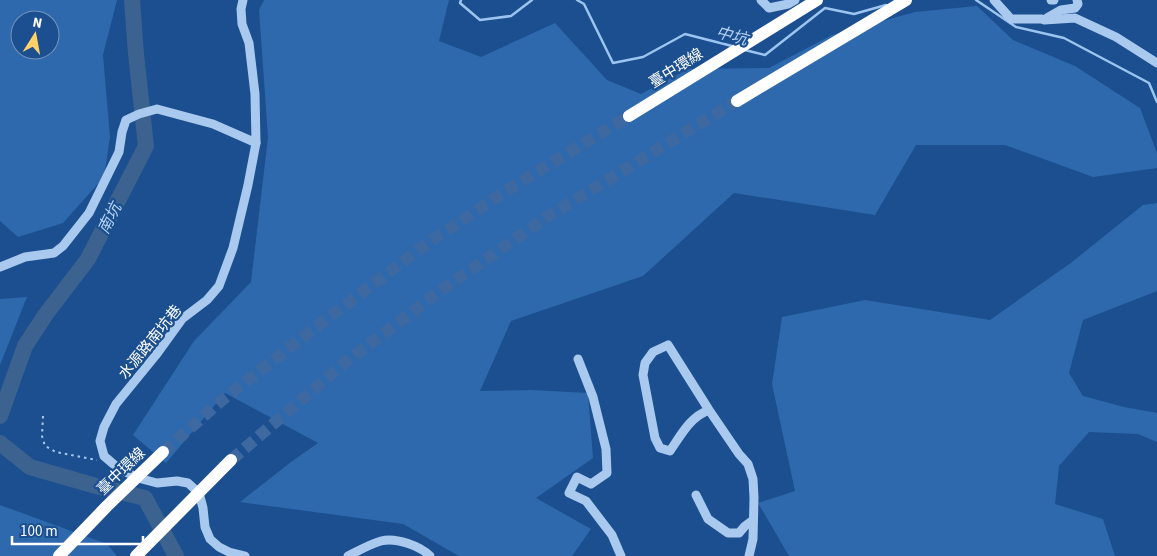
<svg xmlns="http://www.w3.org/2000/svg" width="1157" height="556" font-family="'Source Sans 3','Noto Sans TC',sans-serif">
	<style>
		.green { fill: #2e69ad; fill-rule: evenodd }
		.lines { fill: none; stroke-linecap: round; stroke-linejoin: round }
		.stream { stroke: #9cc4f0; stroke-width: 2.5 }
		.river { stroke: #3c6290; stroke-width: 16 }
		.highway-tunnel { stroke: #3d69a0; stroke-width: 12; stroke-dasharray: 12 6; stroke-linecap: butt }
		.path { stroke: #a9c9ee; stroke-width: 2; stroke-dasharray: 2.5 4; stroke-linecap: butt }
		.minor { stroke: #a9c9ee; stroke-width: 9 }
		.highway { stroke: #fff; stroke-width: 12 }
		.highway-bridge { stroke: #fff; stroke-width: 12 }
		.labels { text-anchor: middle; stroke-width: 4.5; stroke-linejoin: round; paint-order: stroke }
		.street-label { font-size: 15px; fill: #fff; stroke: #1b4f8f }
		.water-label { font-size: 16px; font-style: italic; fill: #b5d3f5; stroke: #1b4f8f }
	</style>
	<rect width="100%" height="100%" fill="#1b4f8f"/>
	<g class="green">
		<path d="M0,0H117L103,55L110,137L104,177L63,223L18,237L0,221ZM20,20H50V50H20Z"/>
		<path d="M264,0H449L439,41L481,57L555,23L607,80L641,94L688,69L769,68L832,35L915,12L977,6L1013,40L1075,66L1140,108L1157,153V168L1093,177L1005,145H916L875,215L734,193L643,276L511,321L480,391L531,390L588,393L593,458L536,498L591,529L572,556H459L403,524L240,502L291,462L318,443L225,393L166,463L133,435L194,341L251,282L268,137L259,10Z"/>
		<path d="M1157,203V291L1083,320L1069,373L1083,396L1124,407L1157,413V442L1138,434L1089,432L1059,466L1055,504L1103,519L1115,556H789L758,503L795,491L772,384L782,317L865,300L990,320L1072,262L1143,205Z"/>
		<path d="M27,297L0,365V299Z"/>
		<path d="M0,505L107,544L117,556H0Z"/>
	</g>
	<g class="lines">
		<g class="stream">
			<path d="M461,0L460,3L480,20L511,16L532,0"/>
			<path d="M577,0L584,4L613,63L643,57L685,34L732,46"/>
			<path d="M976,0L1016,27L1064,38L1149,83L1157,102"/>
			<path d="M745,50L765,55L825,8L854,14L886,5"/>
		</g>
		<g class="river">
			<path d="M0,416L25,346L46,314L88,259L146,146L136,54L132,0"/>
			<path d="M0,443L30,467L96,486L145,498L176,556"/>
		</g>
		<g class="highway-tunnel">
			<path d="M163,452L222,400L324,321L428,243L509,189L629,116"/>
			<path d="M231,460L347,361L440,291L547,217L737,101"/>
		</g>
		<path class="path" d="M43,416L42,436L45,446L56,452L97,460"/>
		<g class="minor">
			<path d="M243,0L241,9L242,24L249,43L255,94L256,143L248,185L233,248L219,286L207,300L182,319L156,355L116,404L104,427L100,441L104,456L118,468L138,478L157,483L177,481L188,483L199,493L203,508L205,527L210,539L219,547L229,552L245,556"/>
			<path d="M761,0L769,8L788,4L795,0"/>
			<path d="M994,0L1011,19H1042L1044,20L1075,18L1116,37L1157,63"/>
			<path d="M1051,0H1054"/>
			<path d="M1047,18L1061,10L1075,8L1078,4L1077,0"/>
			<path d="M0,267L25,257L54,253L63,246L89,213L119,152L122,132L126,120L139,114L157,109L213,124L256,143"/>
			<path d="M578,359L593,397L606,449L607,473L591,484L577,477L569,493L586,501L612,535L621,556"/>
			<path d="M709,410C690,417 681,435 670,451L660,448L655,438L643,375L645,363L653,352L668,345L709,410L739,454L748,464L753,479L754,498L753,539L749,556"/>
			<path d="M696,495L708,519L728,533H739L745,526L753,520"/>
			<path d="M348,556C358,551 370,544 381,541C396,537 420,546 430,556"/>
		</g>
		<g class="highway">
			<path d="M737,101L906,0"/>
			<path d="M629,116L817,0"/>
		</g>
		<g class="highway-bridge">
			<path d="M59,556L107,506L163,452"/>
			<path d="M136,556L231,460"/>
		</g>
	</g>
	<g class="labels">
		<g class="street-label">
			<text transform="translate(676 68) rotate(-32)" y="5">臺中環線</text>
			<text transform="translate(150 342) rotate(-51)" y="5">水源路南坑巷</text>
			<text transform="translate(121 471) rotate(-44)" y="5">臺中環線</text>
		</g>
		<g class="water-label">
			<text transform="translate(732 35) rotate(15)" y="6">中坑</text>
			<text transform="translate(109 218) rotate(-63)" y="6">南坑</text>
		</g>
	</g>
	<g transform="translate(35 35) rotate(11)"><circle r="24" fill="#1b4f8f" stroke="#7695bc"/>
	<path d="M0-4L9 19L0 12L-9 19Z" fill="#ffd166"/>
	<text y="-8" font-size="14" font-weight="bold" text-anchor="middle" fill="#ffffff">N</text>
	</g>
	<path d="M12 536v8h131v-8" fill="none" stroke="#ffffff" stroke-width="2.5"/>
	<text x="20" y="536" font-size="15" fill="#ffffff" stroke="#1b4f8f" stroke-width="4" paint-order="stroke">100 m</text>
</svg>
